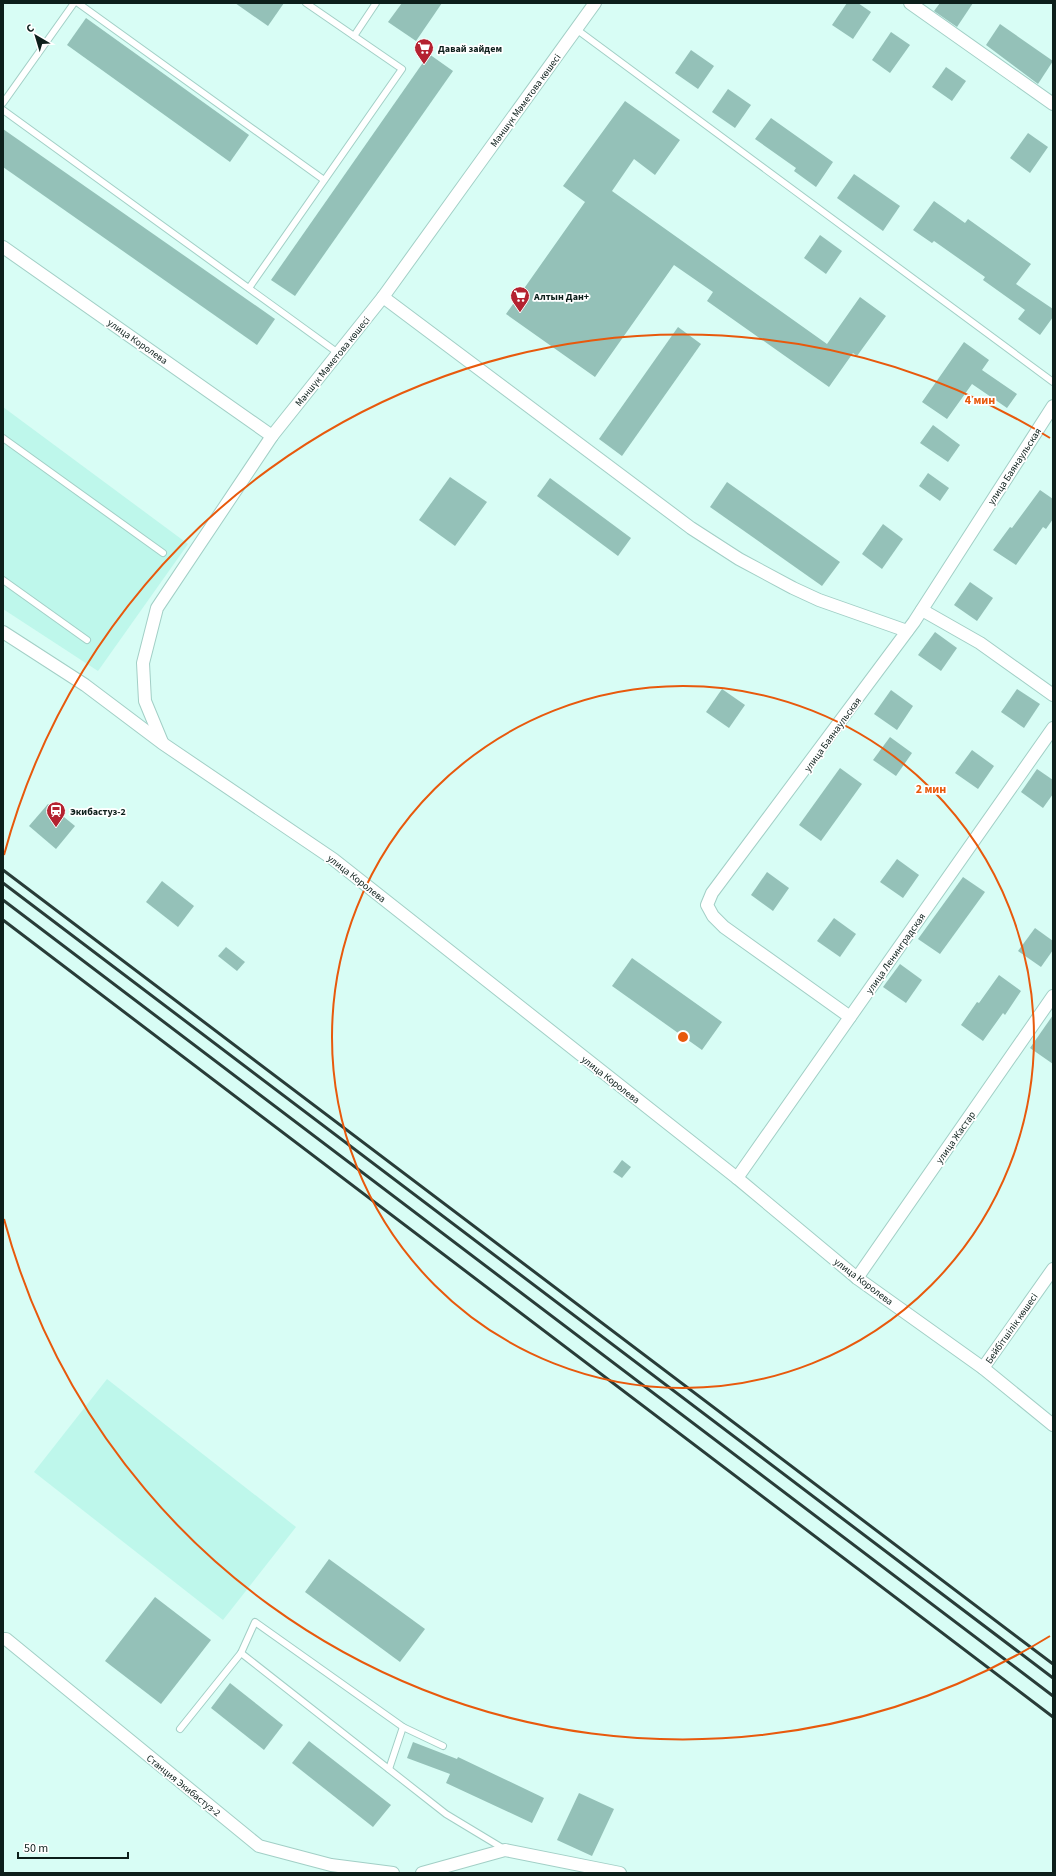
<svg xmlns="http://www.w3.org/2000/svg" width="1056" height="1876" font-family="'Source Sans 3',sans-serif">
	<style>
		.built { fill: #bef7eb }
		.building { fill: #94c1b8 }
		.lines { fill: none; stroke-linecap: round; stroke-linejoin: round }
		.service-casing { stroke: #a2cfc6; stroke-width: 8 }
		.minor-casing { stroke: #a2cfc6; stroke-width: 14 }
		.service { stroke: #fff; stroke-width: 6 }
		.minor { stroke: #fff; stroke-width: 12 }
		.rail { stroke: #283c38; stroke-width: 3 }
		.ring { fill: none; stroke: #e8590c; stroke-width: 2 }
		.labels { text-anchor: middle; stroke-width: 3.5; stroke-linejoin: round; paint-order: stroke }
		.poi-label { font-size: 10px; font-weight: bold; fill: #0d1f1b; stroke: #fff; text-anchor: start }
		.street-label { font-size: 10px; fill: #0d1f1b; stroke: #fff }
		.centre { fill: #e8590c; stroke: #fff; stroke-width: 2 }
		.ring-label { font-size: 12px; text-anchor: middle; font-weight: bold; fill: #e8590c; stroke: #fff; stroke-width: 3.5; stroke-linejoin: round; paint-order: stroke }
	</style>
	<rect width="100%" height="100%" fill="#d8fdf5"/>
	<g class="built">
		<path d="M3,407L188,544L98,671L3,609Z"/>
		<path d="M107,1379L296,1527L223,1620L34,1472Z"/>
	</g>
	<g class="building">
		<path d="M235,3H284L268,26Z"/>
		<path d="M402,3H442L416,41L388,22Z"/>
		<path d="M847,3H858L871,12L853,39L832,25Z"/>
		<path d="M940,3H973L957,27L934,11Z"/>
		<path d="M86,18L249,135L230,162L67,45Z"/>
		<path d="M1000,24L1053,61L1038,84L986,45Z"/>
		<path d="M891,32L910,45L890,73L872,60Z"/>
		<path d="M691,50L714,66L698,89L675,73Z"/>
		<path d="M429,54L453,71L295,296L271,280Z"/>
		<path d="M946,67L966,81L952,101L932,87Z"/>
		<path d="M728,89L751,105L735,128L712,112Z"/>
		<path d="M625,101L680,140L655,175L634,159L612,191L827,344L860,297L886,316L857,356L853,353L829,387L707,301L713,292L674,265L595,377L506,314L585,202L563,186Z"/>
		<path d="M771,118L833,162L816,187L794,171L796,168L755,139Z"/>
		<path d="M3,129L275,319L257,345L3,167Z"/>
		<path d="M1028,133L1048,147L1030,173L1010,158Z"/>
		<path d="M854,174L900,206L883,231L837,198Z"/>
		<path d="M934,201L965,223L968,219L1031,264L1016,284L1053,309V317L1040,335L1018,319L1025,310L983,280L985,277L934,241L932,243L913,230Z"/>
		<path d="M820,235L842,251L826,274L804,258Z"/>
		<path d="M678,327L701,344L622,456L599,439Z"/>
		<path d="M964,342L989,360L982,370L1017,394L1007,408L972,384L947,419L922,402Z"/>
		<path d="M933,425L960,445L948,462L920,443Z"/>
		<path d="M928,473L949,488L940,501L919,486Z"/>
		<path d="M450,477L487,502L455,546L419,520Z"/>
		<path d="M550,478L631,538L618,556L537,496Z"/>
		<path d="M727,482L840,562L822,586L710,507Z"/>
		<path d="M1040,490L1053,499V519L1046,529L1043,527L1016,565L993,550L1010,527L1012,528Z"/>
		<path d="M883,524L903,539L882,569L862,554Z"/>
		<path d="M970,582L993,598L977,621L954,605Z"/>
		<path d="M935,632L957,648L941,671L918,655Z"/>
		<path d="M722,689L745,705L729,728L706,712Z"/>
		<path d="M1017,689L1040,704L1024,728L1001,712Z"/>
		<path d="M891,690L913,706L897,730L874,714Z"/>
		<path d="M890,737L912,753L896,776L873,760Z"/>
		<path d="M972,750L994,766L978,789L955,773Z"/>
		<path d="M840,768L862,784L821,841L799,825Z"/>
		<path d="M1037,769L1053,780V794L1043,808L1021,792Z"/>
		<path d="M48,804L75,826L56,849L29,826Z"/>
		<path d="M897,859L919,875L903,898L880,882Z"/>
		<path d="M767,872L789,888L773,911L751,895Z"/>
		<path d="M963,877L985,892L940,954L918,939Z"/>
		<path d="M162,881L194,906L178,927L146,902Z"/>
		<path d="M834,918L856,934L840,957L817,941Z"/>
		<path d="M1035,928L1053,941V950L1041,967L1018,951Z"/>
		<path d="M226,947L245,962L237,971L218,956Z"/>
		<path d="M632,958L722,1022L702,1050L612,986Z"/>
		<path d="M900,964L922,980L906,1003L883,987Z"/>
		<path d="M999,975L1021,991L1005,1015L1003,1013L983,1041L961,1025L977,1002L979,1003Z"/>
		<path d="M1053,1015V1064L1030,1048Z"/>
		<path d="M622,1160L631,1167L622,1178L613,1172Z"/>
		<path d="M329,1559L425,1629L400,1662L305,1592Z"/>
		<path d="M155,1597L211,1640L161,1704L105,1661Z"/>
		<path d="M230,1683L283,1725L264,1750L211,1708Z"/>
		<path d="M309,1741L391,1805L373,1827L292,1763Z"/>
		<path d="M413,1742L457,1759L458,1757L544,1798L532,1823L446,1783L450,1774L407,1758Z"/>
		<path d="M579,1793L614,1809L592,1856L557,1840Z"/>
	</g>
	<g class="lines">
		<g class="service-casing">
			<g id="service">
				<path d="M78,3L324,180"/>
				<path d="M306,3L354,36"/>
				<path d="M576,29L1053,382"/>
				<path d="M3,103L74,3"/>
				<path d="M3,110L338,353"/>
				<path d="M249,288L402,69L354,36L376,3"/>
				<path d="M3,438L163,553"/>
				<path d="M3,580L87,640"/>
				<path d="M241,1653L446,1814L504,1849"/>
				<path d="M180,1729L241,1653L255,1622L403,1727L443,1746"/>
				<path d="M389,1769L403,1727"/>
			</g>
		</g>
		<g class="minor-casing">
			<g id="minor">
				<path d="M910,3L1053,104"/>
				<path d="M3,247L272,436"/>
				<path d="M383,297L691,528L739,559L793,588L819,600L907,631"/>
				<path d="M922,610L980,643L1053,695"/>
				<path d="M3,632L85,685L162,743L333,859L737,1178L857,1278L983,1368L1053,1425"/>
				<path d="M162,742L145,701L143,663L157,608L272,436L383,297L595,3"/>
				<path d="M850,1017L724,927L713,916L707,905L712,893L914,622L1053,406"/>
				<path d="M737,1178L1053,728"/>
				<path d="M857,1278L1053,996"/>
				<path d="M983,1368L1053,1269"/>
				<path d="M3,1639H6L259,1846L331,1865L393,1873"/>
				<path d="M422,1873L505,1850L620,1873"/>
			</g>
		</g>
		<use href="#service" class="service"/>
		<use href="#minor" class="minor"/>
		<g class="rail">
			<path d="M3,870L1053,1664"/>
			<path d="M3,883L1053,1678"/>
			<path d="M3,900L1053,1696"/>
			<path d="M3,920L1053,1717"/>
		</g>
	</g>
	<g class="ring">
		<circle cx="683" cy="1037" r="351"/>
		<path d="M1050 1636A703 703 0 0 1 4 1219M4 855A703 703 0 0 1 1050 438"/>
	</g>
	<defs>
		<g id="supermarket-pin" transform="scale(1)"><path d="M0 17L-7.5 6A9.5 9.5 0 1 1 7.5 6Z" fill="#b42230" stroke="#fff"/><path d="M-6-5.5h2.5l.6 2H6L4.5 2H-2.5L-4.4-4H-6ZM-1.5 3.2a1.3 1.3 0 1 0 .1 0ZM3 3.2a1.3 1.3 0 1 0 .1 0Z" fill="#fff"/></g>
		<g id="station-pin" transform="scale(1)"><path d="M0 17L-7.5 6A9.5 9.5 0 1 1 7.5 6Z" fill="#b42230" stroke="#fff"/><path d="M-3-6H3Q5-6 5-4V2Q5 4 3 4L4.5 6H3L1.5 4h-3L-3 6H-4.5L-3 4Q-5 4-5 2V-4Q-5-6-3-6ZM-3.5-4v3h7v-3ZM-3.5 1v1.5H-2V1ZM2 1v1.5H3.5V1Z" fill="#fff"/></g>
	</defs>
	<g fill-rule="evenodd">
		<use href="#supermarket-pin" x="424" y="48"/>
		<use href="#supermarket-pin" x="520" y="296"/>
		<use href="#station-pin" x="56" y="811"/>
	</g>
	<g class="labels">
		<g class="poi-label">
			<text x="438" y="52">Давай зайдем</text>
			<text x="534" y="300">Алтын Дан+</text>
			<text x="70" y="815">Экибастуз-2</text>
		</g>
		<g class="street-label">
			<text transform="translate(525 100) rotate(-54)" y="4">Мәншүк Мәметова көшесі</text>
			<text transform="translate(138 341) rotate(35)" y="4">улица Королева</text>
			<text transform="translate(332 361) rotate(-51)" y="4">Мәншүк Мәметова көшесі</text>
			<text transform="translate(1014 466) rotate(-57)" y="4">улица Баянаульская</text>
			<text transform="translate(832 734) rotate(-54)" y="4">улица Баянаульская</text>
			<text transform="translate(357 878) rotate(38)" y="4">улица Королева</text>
			<text transform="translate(895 953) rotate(-55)" y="4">улица Ленинградская</text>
			<text transform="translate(611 1079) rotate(38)" y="4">улица Королева</text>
			<text transform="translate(955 1137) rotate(-55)" y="4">улица Жастар</text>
			<text transform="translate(864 1281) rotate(37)" y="4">улица Королева</text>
			<text transform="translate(1011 1328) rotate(-55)" y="4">Бейбітшілік көшесі</text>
			<text transform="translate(184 1785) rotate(39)" y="4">Станция Экибастуз-2</text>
		</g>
	</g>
	<circle cx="683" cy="1037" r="6" class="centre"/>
	<g class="ring-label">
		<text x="980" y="404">4 мин</text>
		<text x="931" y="793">2 мин</text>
	</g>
	<rect width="1056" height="1876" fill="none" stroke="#0d1f1b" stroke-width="8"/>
	<g transform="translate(36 36) rotate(322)" stroke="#ffffff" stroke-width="3" paint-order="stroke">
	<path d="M0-3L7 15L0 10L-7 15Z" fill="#0d1f1b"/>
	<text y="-6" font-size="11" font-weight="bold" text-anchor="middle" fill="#0d1f1b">С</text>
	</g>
	<path d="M18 1852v6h110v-6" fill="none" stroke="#0d1f1b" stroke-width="2"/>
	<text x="24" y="1852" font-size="12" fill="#0d1f1b" stroke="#ffffff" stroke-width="3" paint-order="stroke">50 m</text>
</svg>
